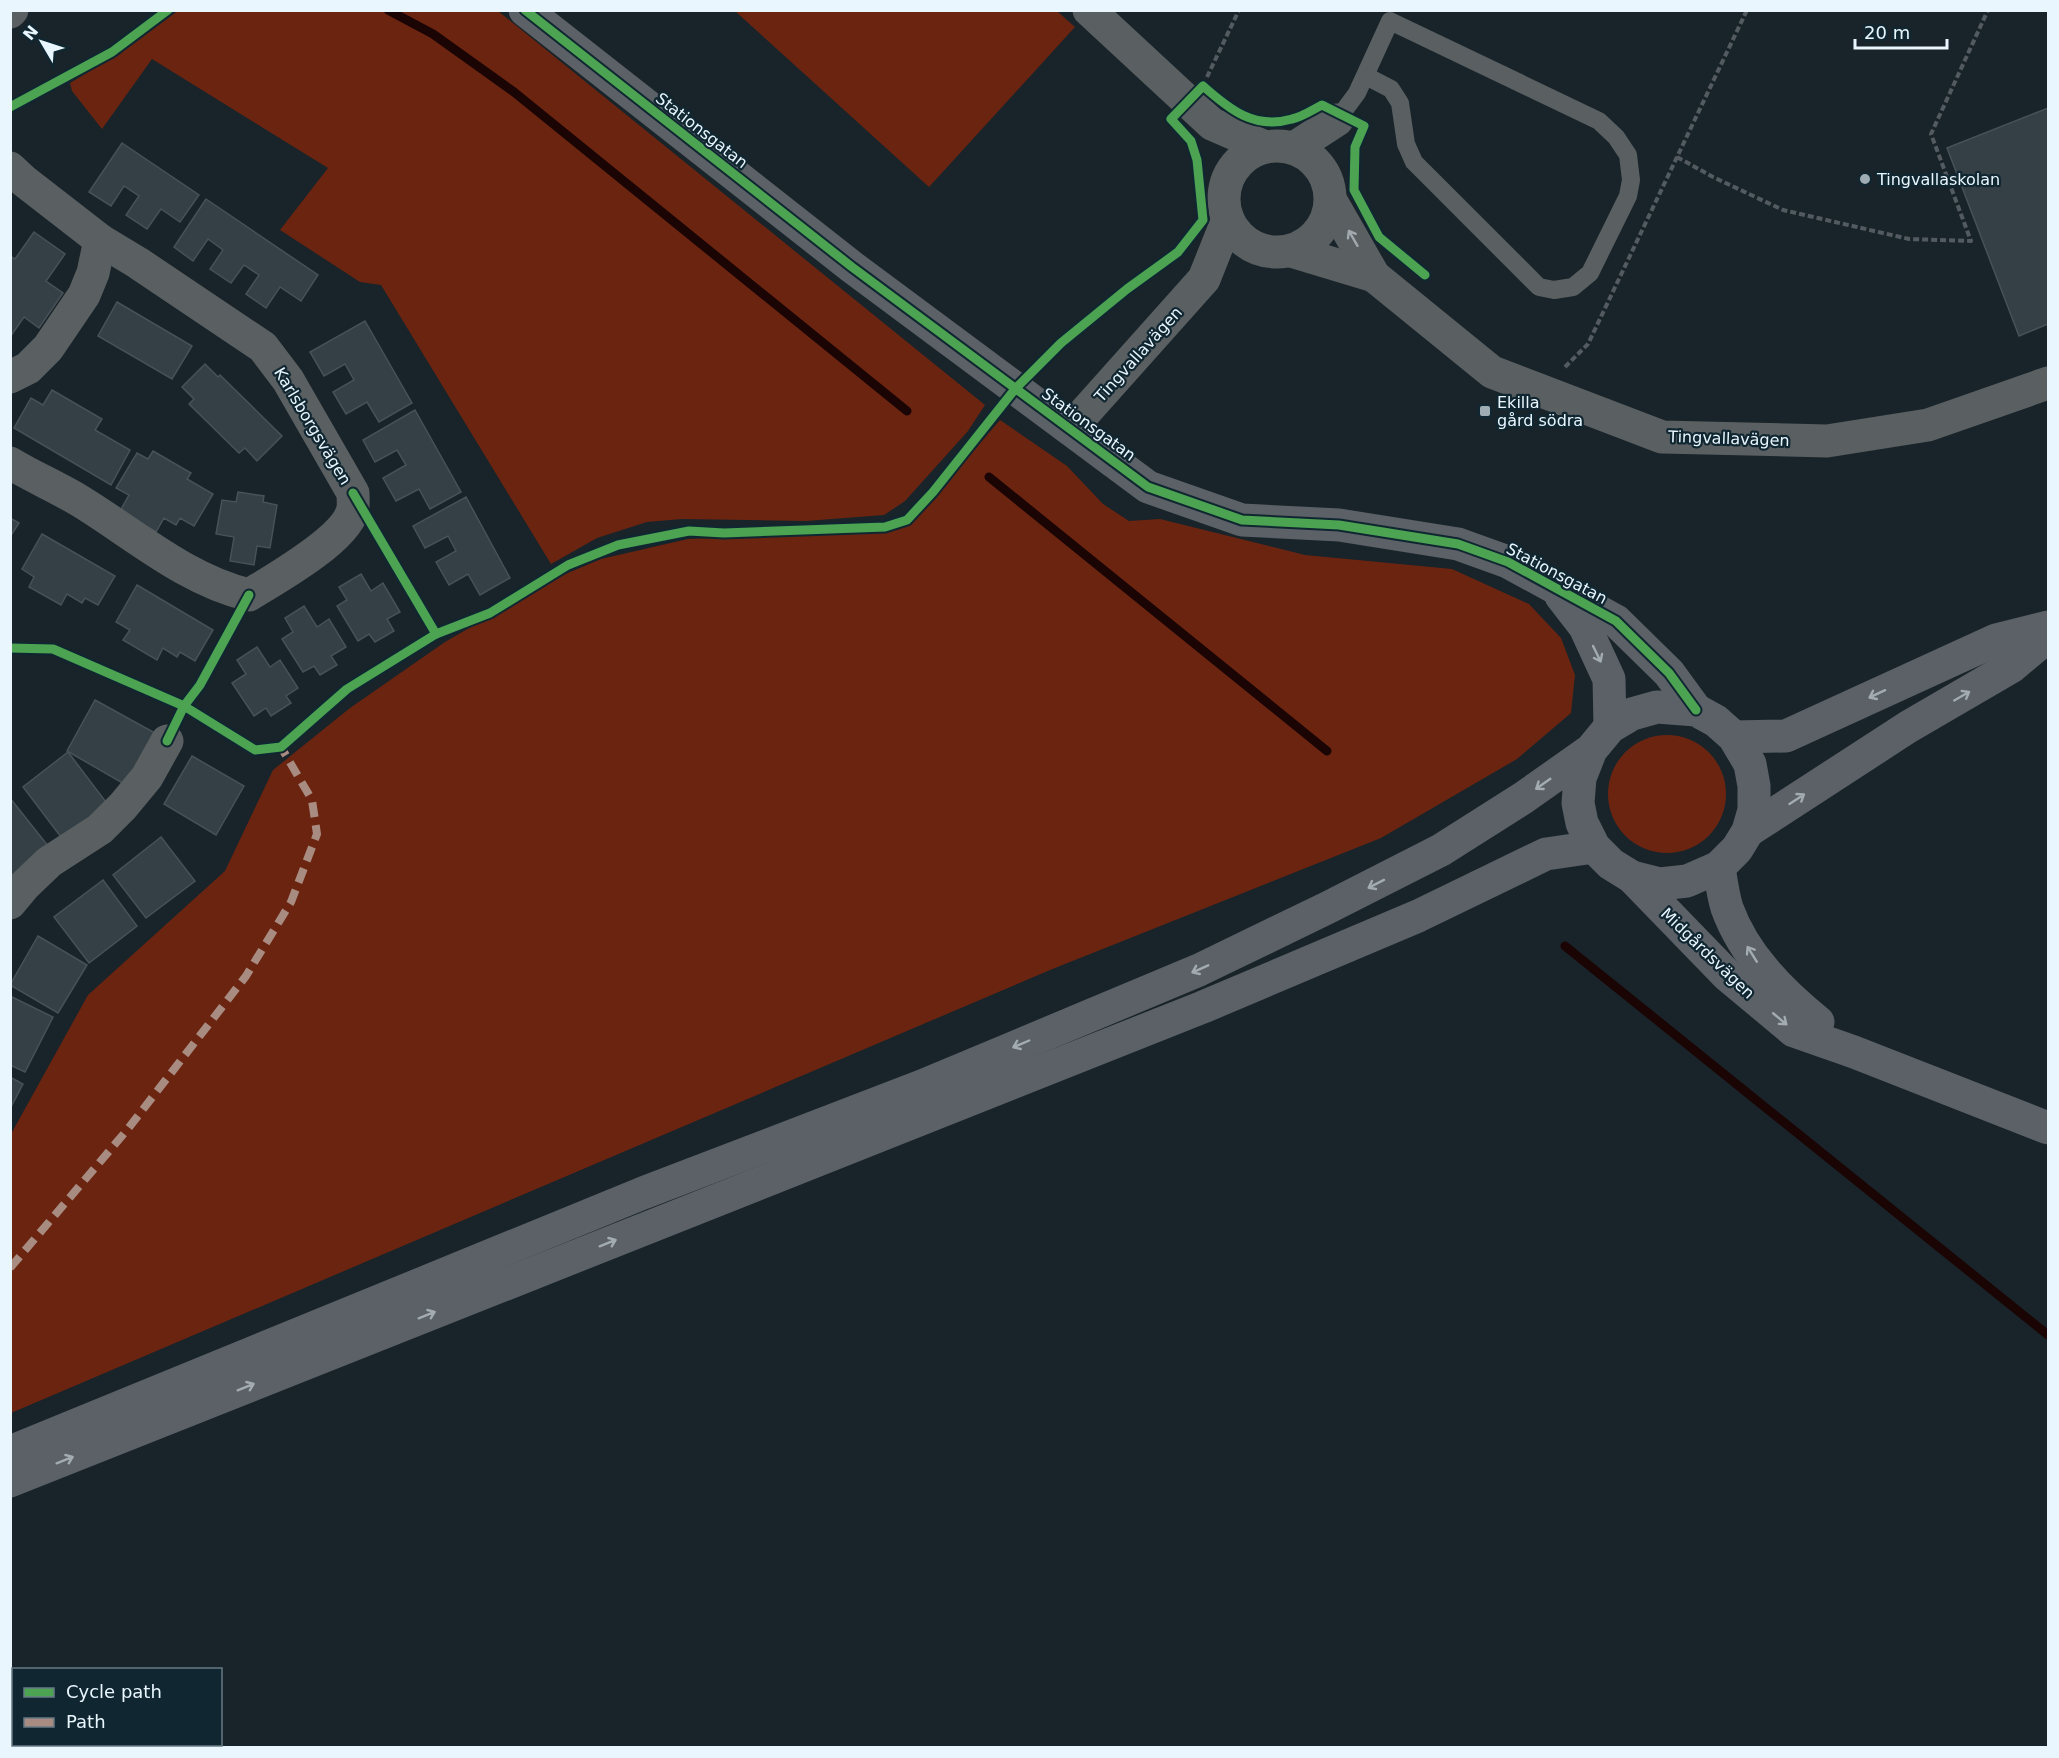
<svg xmlns="http://www.w3.org/2000/svg" width="2059" height="1758" font-family="'DejaVu Sans',sans-serif">
	<style>
		.green { fill: #6b2410 }
		.lines { fill: none; stroke-linecap: round; stroke-linejoin: round }
		.stream { stroke: #1b0504; stroke-width: 9 }
		.building { fill: #344046; stroke: #475157; stroke-width: 1.5 }
		.path { stroke: #545b60; stroke-width: 4; stroke-dasharray: 6 3; stroke-linecap: butt }
		.lane { stroke: #5a5f61; stroke-width: 18 }
		.street { stroke: #5a5f61; stroke-width: 33 }
		.secondary { stroke: #5b6166; stroke-width: 33 }
		.quiet { stroke: #a88b81; stroke-width: 8; stroke-dasharray: 15 8; stroke-linecap: butt }
		.cycleway-casing { stroke: #102732; stroke-width: 13 }
		.cycleway { stroke: #4ca352; stroke-width: 9 }
		.oneway { stroke: #a2aab0 }
		.oneway2 { stroke: #a2acb2 }
		.poi-dot { fill: #a0acb4; stroke: #102732; stroke-width: 2 }
		.labels { text-anchor: middle; stroke-width: 4.5; stroke-linejoin: round; paint-order: stroke }
		.street-label { font-size: 16px; fill: #e9f6fe; stroke: #102732 }
		.poi-label { font-size: 16px; fill: #e9f6fe; stroke: #102732; text-anchor: start }
	</style>
	<rect width="100%" height="100%" fill="#18242a"/>
	<g class="green">
		<path d="M179,10L498,11L985,405L968,431L905,501L884,515L806,521L682,519L647,522L597,538L551,564L381,285L360,282L280,230L328,168L152,59L102,129L72,91L70,83L118,54Z"/>
		<path d="M735,11H1057L1075,27L929,187Z"/>
		<path d="M1000,420L1067,466L1103,504L1129,521L1160,519L1305,555L1452,569L1529,604L1561,638L1575,675L1571,713L1517,759L1381,838L1050,970L11,1413V1134L88,995L225,871L273,770L350,708L445,642L556,578L601,559L688,539L859,533L910,524Z"/>
		<circle cx="1667" cy="794" r="59"/>
	</g>
	<g class="lines">
		<g class="stream">
			<path d="M388,10L433,34L514,92L907,411"/>
			<path d="M989,477L1327,751"/>
			<path d="M1565,946L2048,1335"/>
		</g>
	</g>
	<g class="building">
		<path d="M2048,108V324L2019,336L1947,148Z"/>
		<path d="M122,143L199,195L180,222L161,209L147,229L126,215L139,196L124,186L111,206L89,192Z"/>
		<path d="M206,199L318,275L301,301L280,287L266,308L246,294L259,275L244,265L231,283L210,269L223,250L208,239L193,261L174,247Z"/>
		<path d="M34,232L65,254L46,281L63,293L39,328L24,317L10,337V256L15,259Z"/>
		<path d="M117,302L192,346L172,379L98,336Z"/>
		<path d="M365,321L412,403L379,422L367,402L346,414L333,392L354,380L345,364L324,376L310,352Z"/>
		<path d="M205,364L218,377L220,375L282,436L257,461L245,448L239,453L189,404L194,399L182,387Z"/>
		<path d="M52,390L102,419L95,430L130,450L111,485L14,428L31,398L43,405Z"/>
		<path d="M415,410L461,492L430,509L419,489L396,501L383,478L406,465L397,450L375,462L363,440Z"/>
		<path d="M153,451L191,473L187,479L213,494L194,526L180,518L176,525L164,518L156,532L120,511L129,495L116,488L137,453L148,459Z"/>
		<path d="M238,492L264,496L263,502L277,505L270,548L257,546L254,565L230,561L234,537L216,534L222,500L236,502Z"/>
		<path d="M466,497L510,578L480,595L468,574L449,585L436,562L456,551L448,536L425,548L413,526Z"/>
		<path d="M10,518L19,523L10,537Z"/>
		<path d="M42,534L115,576L98,605L85,598L82,603L67,594L61,605L29,587L34,577L22,569Z"/>
		<path d="M361,574L371,591L383,583L400,612L387,619L394,631L375,642L369,634L358,641L337,606L347,600L339,587Z"/>
		<path d="M137,585L213,630L195,661L180,652L177,657L163,648L157,660L123,640L130,630L116,622Z"/>
		<path d="M304,606L317,627L329,619L346,647L331,656L337,665L320,675L314,666L303,672L282,639L293,632L285,618Z"/>
		<path d="M257,647L270,667L280,660L298,688L286,696L291,703L271,716L266,708L254,716L232,683L246,674L237,660Z"/>
		<path d="M95,700L155,733L126,785L67,751Z"/>
		<path d="M68,752L109,806L64,841L23,787Z"/>
		<path d="M192,756L244,786L216,835L164,804Z"/>
		<path d="M10,798L49,847L10,877Z"/>
		<path d="M161,837L195,881L146,918L113,875Z"/>
		<path d="M103,880L137,926L89,963L54,917Z"/>
		<path d="M38,936L87,965L58,1013L10,985Z"/>
		<path d="M10,996L53,1017L25,1072L10,1065Z"/>
		<path d="M10,1077L23,1084L10,1109Z"/>
	</g>
	<g class="lines">
		<g class="path">
			<path d="M1207,77L1239,10"/>
			<path d="M1677,157L1713,177L1783,210L1909,239L1971,241L1931,134L1988,10"/>
			<path d="M1565,367L1588,344L1747,10"/>
		</g>
		<path class="lane" d="M1337,120L1357,93L1390,21L1599,121L1616,137L1628,155L1631,180L1628,196L1590,273L1573,287L1554,290L1539,287L1414,162L1406,144L1400,103L1391,89L1366,76"/>
		<g class="street">
			<path d="M1089,10L1212,124L1265,147"/>
			<path d="M10,12L12,10"/>
			<circle cx="1277" cy="199" r="53"/>
			<path d="M1294,148L1337,120"/>
			<path d="M10,168L24,181L100,240L138,263L263,347L288,380L353,493C353,499 354,507 352,512C343,541 275,579 249,595C186,580 134,534 80,501C57,487 33,477 10,463"/>
			<path d="M1331,201L1374,276L1492,372L1662,437L1827,441L1928,425L2048,383"/>
			<path d="M1291,251L1374,276"/>
			<path d="M10,377L28,368L48,348L84,295L93,273L100,240"/>
			<path d="M1071,428L1204,279L1228,219"/>
			<path d="M10,903L25,885L49,862L100,829L123,806L147,777L167,741"/>
		</g>
		<g class="secondary">
			<path d="M525,10L852,267L1148,487L1242,520L1339,525L1458,544L1508,562L1616,621L1669,673L1696,710"/>
			<path d="M1561,596L1585,627L1609,679L1610,727"/>
			<path d="M1734,737L1786,736L1996,640L2048,627"/>
			<path d="M1748,831L1908,727L2011,667L2048,636"/>
			<path d="M1719,867C1721,880 1723,895 1727,908C1744,955 1780,991 1818,1022"/>
			<path d="M1632,877L1727,975L1794,1031L1854,1052L2048,1128"/>
			<path d="M10,1452L643,1193L922,1086L1199,970L1327,908L1441,850L1523,798L1591,750L1610,727L1632,714L1657,707L1696,710L1716,721L1734,737L1750,764L1754,786V810L1748,831L1737,849L1719,867L1687,881L1660,884L1632,877L1611,864L1594,847L1582,823L1578,803L1580,778L1591,750"/>
			<path d="M10,1481L1203,1007L1418,916L1546,854L1594,847"/>
		</g>
		<path class="quiet" d="M10,1268L127,1130L246,976L291,902L317,834L312,800L281,747"/>
		<g class="cycleway-casing">
			<g id="cycleway">
				<path d="M525,10L852,267L1148,487L1242,520L1339,525L1458,544L1508,562L1616,621L1669,673L1696,710"/>
				<path d="M10,107L112,52L168,10"/>
				<path d="M353,493L436,634"/>
				<path d="M10,648L53,649L184,706L255,750L281,747L347,689L436,634L490,613L568,565L618,545L689,531L724,533L885,527L907,520L933,492L1015,389L1061,343L1127,289L1178,252L1203,220L1197,160L1191,141L1171,119L1203,86C1229,109 1254,130 1292,119C1302,117 1312,110 1322,105L1364,126L1355,147L1354,190L1379,237L1425,275"/>
				<path d="M167,741L184,706L200,685L249,595"/>
			</g>
		</g>
		<use href="#cycleway" class="cycleway"/>
	</g>
	<defs><path id="oneway-shaft" d="M-6 0H5M1.5-3L5.5 0L1.5 3" fill="none" stroke-width="1.6" stroke-linecap="round" stroke-linejoin="round" transform="scale(1.5)"/></defs>
	<use class="oneway" href="#oneway-shaft" transform="translate(1353 238) rotate(-120)"/>
	<g class="oneway2">
		<use href="#oneway-shaft" transform="translate(1597 654) rotate(64)"/>
		<use href="#oneway-shaft" transform="translate(1877 694) rotate(155)"/>
		<use href="#oneway-shaft" transform="translate(1962 696) rotate(-30)"/>
		<use href="#oneway-shaft" transform="translate(1543 784) rotate(145)"/>
		<use href="#oneway-shaft" transform="translate(1797 799) rotate(-33)"/>
		<use href="#oneway-shaft" transform="translate(1376 884) rotate(153)"/>
		<use href="#oneway-shaft" transform="translate(1752 954) rotate(-122)"/>
		<use href="#oneway-shaft" transform="translate(1200 969) rotate(156)"/>
		<use href="#oneway-shaft" transform="translate(1780 1019) rotate(40)"/>
		<use href="#oneway-shaft" transform="translate(1021 1044) rotate(157)"/>
		<use href="#oneway-shaft" transform="translate(608 1243) rotate(-22)"/>
		<use href="#oneway-shaft" transform="translate(427 1315) rotate(-22)"/>
		<use href="#oneway-shaft" transform="translate(246 1387) rotate(-22)"/>
		<use href="#oneway-shaft" transform="translate(65 1460) rotate(-22)"/>
	</g>
	<g class="poi-dot">
		<circle cx="1865" cy="179" r="6"/>
		<rect x="1479" y="405" width="12" height="12" rx="3"/>
	</g>
	<g class="labels">
		<g class="street-label">
			<text transform="translate(702 130) rotate(38)" y="6">Stationsgatan</text>
			<text transform="translate(1138 354) rotate(-48)" y="6">Tingvallavägen</text>
			<text transform="translate(1089 424) rotate(36)" y="6">Stationsgatan</text>
			<text transform="translate(313 426) rotate(59)" y="6">Karlsborgsvägen</text>
			<text transform="translate(1729 438) rotate(2)" y="6">Tingvallavägen</text>
			<text transform="translate(1557 573) rotate(28)" y="6">Stationsgatan</text>
			<text transform="translate(1708 953) rotate(44)" y="6">Midgårdsvägen</text>
		</g>
		<g class="poi-label">
			<text x="1877" y="185">Tingvallaskolan</text>
			<text x="1497" y="408">Ekilla<tspan x="1497" dy="18">gård södra</tspan></text>
		</g>
	</g>
	<rect width="2059" height="1758" fill="none" stroke="#e9f6fe" stroke-width="24"/>
	<rect x="12" y="1668" width="210" height="78" fill="#102732" stroke="#677a84" stroke-width="1.5"/>
	<rect x="24" y="1688" width="30" height="9" fill="#4ca352" stroke="#677a84" stroke-width="1.5"/>
	<text x="66" y="1698" font-size="18" fill="#e9f6fe">Cycle path</text>
	<rect x="24" y="1718" width="30" height="9" fill="#a88b81" stroke="#677a84" stroke-width="1.5"/>
	<text x="66" y="1728" font-size="18" fill="#e9f6fe">Path</text>
	<g transform="translate(42 42) rotate(309)" stroke="#102732" stroke-width="4.5" paint-order="stroke">
	<path d="M0-4.5L10 22L0 15L-10 22Z" fill="#e9f6fe"/>
	<text y="-9" font-size="16" font-weight="bold" text-anchor="middle" fill="#e9f6fe">N</text>
	</g>
	<path d="M1855 39v9h92v-9" fill="none" stroke="#e9f6fe" stroke-width="3"/>
	<text x="1864" y="39" font-size="18" fill="#e9f6fe" stroke="#102732" stroke-width="4.5" paint-order="stroke">20 m</text>
</svg>
